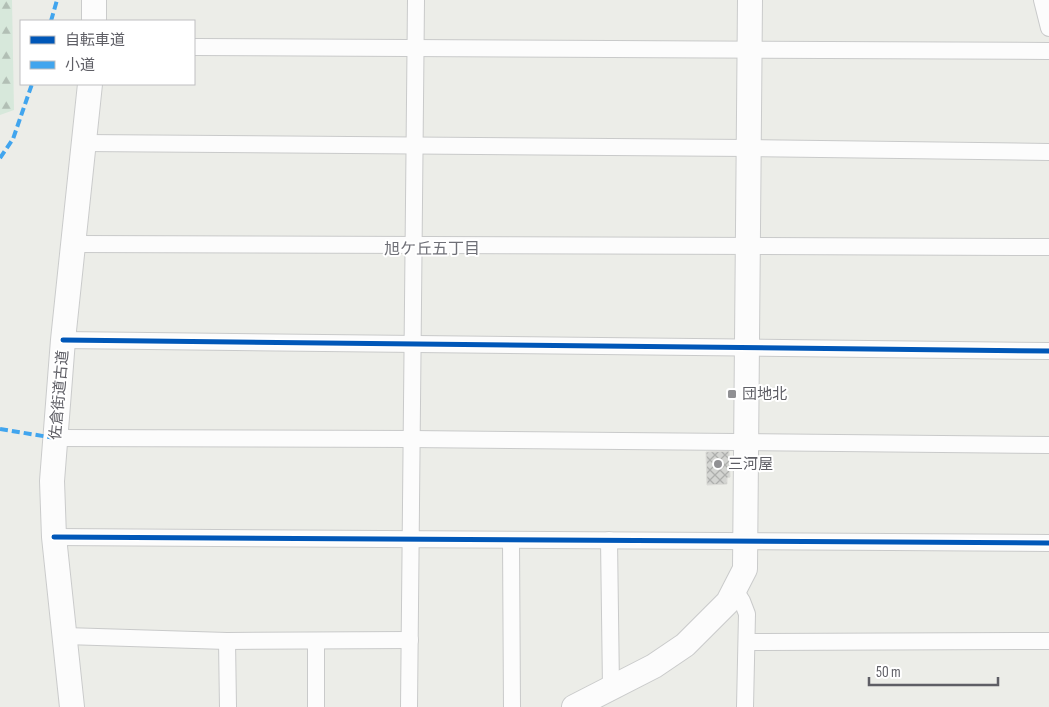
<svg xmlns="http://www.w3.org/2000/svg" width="1049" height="707" font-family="'Sofia Sans Condensed','Noto Sans JP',sans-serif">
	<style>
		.forest { fill: url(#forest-firs) }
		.building { fill: url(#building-cross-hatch); stroke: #dcdcd8 }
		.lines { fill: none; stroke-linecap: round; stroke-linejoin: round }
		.street-casing { stroke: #c9caca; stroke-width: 18 }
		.secondary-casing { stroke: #cacbcb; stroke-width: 26 }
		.street { stroke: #fcfcfc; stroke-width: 16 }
		.secondary { stroke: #fcfcfc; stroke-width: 24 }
		.quiet { stroke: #41a5ee; stroke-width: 4; stroke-dasharray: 8 4; stroke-linecap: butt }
		.cycleway-casing { stroke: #fff; stroke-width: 8 }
		.cycleway { stroke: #0057b8; stroke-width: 5 }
		.poi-dot { fill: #909093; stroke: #fff; stroke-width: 2 }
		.labels { text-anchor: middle; stroke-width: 4; stroke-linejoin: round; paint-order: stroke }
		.poi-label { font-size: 15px; fill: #5e5e65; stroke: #fff; text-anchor: start }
		.street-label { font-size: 15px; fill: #5e5e65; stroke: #fff }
		.neighbourhood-label { font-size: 16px; fill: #6f7077; stroke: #fff }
	</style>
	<defs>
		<pattern id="forest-firs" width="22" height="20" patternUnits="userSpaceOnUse" patternTransform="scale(1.25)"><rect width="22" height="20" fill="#d7e8db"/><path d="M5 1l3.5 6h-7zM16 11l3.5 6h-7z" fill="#b2bfb5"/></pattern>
		<pattern id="building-cross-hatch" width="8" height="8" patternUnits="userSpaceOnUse" patternTransform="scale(1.25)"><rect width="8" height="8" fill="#d3d4d1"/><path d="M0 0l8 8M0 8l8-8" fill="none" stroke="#aeafad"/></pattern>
	</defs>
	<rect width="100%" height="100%" fill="#ecede8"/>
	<path class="forest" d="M0,0H12L14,110L0,115Z"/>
	<path class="building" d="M729,451L730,477L727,478V484L707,485L706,452Z"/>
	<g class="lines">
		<g class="street-casing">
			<g id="street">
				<path d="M1042,0L1049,28"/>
				<path d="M194,47L1049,51"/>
				<path d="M83,143L748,148L1049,152"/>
				<path d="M74,244L1049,247"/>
				<path d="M63,340L1049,351"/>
				<path d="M55,438L411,439L1049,445"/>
				<path d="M54,537L1049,543"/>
				<path d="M511,540L512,707"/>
				<path d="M609,540L611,688"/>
				<path d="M735,590L742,601L747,614L745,707"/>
				<path d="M65,636L227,641L410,640"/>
				<path d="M227,641L228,707"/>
				<path d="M747,642L1049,641"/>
				<path d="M316,707V641"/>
				<path d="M409,707L416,0"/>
			</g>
		</g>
		<g class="secondary-casing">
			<g id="secondary">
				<path d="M94,21V0"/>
				<path d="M72,707L54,537L52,481L63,340L90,84"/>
				<path d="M574,707L654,666L685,645L728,602L745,569L750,0"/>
			</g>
		</g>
		<use href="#street" class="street"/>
		<use href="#secondary" class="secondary"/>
		<g class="quiet">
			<path d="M51,21L57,0"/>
			<path d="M0,158L13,139L32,84"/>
			<path d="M0,429L55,438"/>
		</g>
		<g class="cycleway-casing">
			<g id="cycleway">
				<path d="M63,340L1049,351"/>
				<path d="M54,537L1049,543"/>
			</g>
		</g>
		<use href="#cycleway" class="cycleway"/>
	</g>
	<g class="poi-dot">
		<rect x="727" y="389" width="10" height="10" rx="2.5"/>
		<circle cx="718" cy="464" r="5"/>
	</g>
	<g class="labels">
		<g class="poi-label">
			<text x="742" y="399">団地北</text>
			<text x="728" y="469">三河屋</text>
		</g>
		<g class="street-label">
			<text transform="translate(59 395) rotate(-85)" y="5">佐倉街道古道</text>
		</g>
		<g class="neighbourhood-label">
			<text x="432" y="254">旭ケ丘五丁目</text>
		</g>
	</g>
	<rect x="20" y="20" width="175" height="65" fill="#ffffff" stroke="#bfbfc1"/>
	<rect x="30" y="36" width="25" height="8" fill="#0057b8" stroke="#bfbfc1"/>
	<text x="65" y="45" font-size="15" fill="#5e5e65">自転車道</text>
	<rect x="30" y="61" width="25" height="8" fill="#41a5ee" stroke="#bfbfc1"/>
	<text x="65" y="70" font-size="15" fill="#5e5e65">小道</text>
	<path d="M869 677v8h129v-8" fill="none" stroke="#5e5e65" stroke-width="2.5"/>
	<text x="876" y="677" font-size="15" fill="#5e5e65" stroke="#ffffff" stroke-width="4" paint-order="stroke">50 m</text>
</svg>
